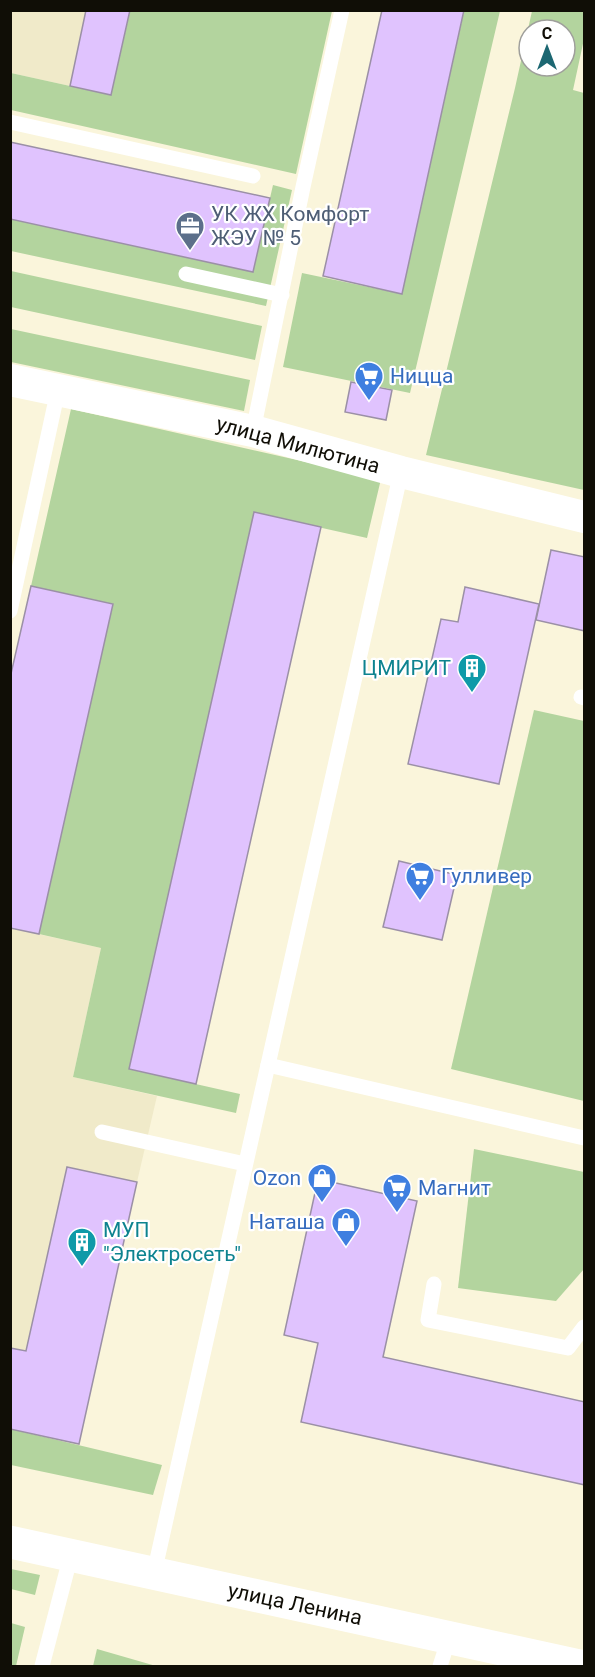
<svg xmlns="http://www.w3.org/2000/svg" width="595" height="1677" font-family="Roboto,sans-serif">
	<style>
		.built { fill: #f0eac9 }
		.grass { fill: #b3d49e; fill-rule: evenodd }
		.building { fill: #e0c3fe; stroke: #9b90a6; stroke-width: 1.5 }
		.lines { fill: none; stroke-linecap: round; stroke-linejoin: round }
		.service { stroke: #fff; stroke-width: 15 }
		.minor { stroke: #fff; stroke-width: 32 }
		.secondary { stroke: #fff; stroke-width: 33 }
		.labels { text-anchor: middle; stroke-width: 4.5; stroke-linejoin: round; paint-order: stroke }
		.service-label { font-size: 21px; fill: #4e5e75; stroke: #fff; text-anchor: start }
		.shop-label { font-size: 21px; fill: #366cbe; stroke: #fff; text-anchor: start }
		.street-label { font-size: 21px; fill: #100e06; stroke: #fff }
		.culture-label { font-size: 21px; fill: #0d838f; stroke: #fff; text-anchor: end }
	</style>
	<rect width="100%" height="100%" fill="#faf5db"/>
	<g class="built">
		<path d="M11,11H130L111,95L11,73Z"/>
		<path d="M11,928L101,948L73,1077L157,1096L137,1182L67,1167L26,1351L11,1348Z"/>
	</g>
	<g class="grass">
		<path d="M130,11H332L296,174L11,110V73L111,95Z"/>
		<path d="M464,11H500L410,393L283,367L302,273L402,294Z"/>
		<path d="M532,11H584V39L573,90L584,93V490L426,455L515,88ZM529,30H565V66H529Z"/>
		<path d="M273,185L292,190L266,306L11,251V219L253,272Z"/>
		<path d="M11,271L262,326L255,360L11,307Z"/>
		<path d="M11,329L250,380L244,411L11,362Z"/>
		<path d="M71,409L381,479L367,538L255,513L129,1069L240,1094L236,1113L73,1077L101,948L39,934L113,604L31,586Z"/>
		<path d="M534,710L584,721V1101L451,1069Z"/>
		<path d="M474,1149L584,1172V1269L556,1301L458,1288Z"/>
		<path d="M11,1429L162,1465L153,1495L11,1465Z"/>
		<path d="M11,1569L40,1575L35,1595L11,1589Z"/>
		<path d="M11,1623L25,1627L16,1666H11Z"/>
		<path d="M97,1649L156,1666H93Z"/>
	</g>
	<g class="building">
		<path d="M86,10H130L111,95L70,86Z"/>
		<path d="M382,10H464L402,294L323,276Z"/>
		<path d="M10,142L270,198L253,272L10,219Z"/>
		<path d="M351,382L392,390L386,420L345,412Z"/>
		<path d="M254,512L321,527L196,1084L129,1069Z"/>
		<path d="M551,550L585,557V631L536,620Z"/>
		<path d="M31,586L113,604L39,934L10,928V678Z"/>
		<path d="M465,587L539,604L499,784L408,764L441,619L458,622Z"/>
		<path d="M399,861L457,875L442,940L383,927Z"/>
		<path d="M67,1167L137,1182L79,1444L10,1429V1348L26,1351Z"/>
		<path d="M318,1179L417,1201L383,1357L585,1402V1485L301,1422L318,1343L284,1335Z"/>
	</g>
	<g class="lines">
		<g class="service">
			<path d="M10,122L253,176"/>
			<path d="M186,274L282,295"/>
			<path d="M253,431L303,187L342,10"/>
			<path d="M10,611L58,390"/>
			<path d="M581,697L584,698"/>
			<path d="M268,1065L584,1138"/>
			<path d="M102,1132L245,1164"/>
			<path d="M434,1284L428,1320L568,1348L584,1327"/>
			<path d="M154,1573L401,472"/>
			<path d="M42,1666L71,1555"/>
			<path d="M440,1666L449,1638"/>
		</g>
		<path class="minor" d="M10,380L253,431L401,472L584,517"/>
		<path class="secondary" d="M10,1542L580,1666"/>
	</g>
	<defs>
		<g id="office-pin" transform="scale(1.5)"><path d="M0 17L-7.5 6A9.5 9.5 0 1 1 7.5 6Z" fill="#5c6f8a" stroke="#fff"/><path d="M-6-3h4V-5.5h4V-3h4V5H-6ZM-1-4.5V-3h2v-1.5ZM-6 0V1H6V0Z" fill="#fff"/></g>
		<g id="supermarket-pin" transform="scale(1.5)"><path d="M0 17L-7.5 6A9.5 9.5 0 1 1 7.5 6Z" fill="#3f7fe0" stroke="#fff"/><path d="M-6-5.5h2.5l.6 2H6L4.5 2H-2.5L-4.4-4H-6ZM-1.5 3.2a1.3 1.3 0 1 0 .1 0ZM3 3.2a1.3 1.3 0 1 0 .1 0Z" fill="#fff"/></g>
		<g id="building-pin" transform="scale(1.5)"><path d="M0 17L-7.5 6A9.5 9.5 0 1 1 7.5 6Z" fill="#0f9aa8" stroke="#fff"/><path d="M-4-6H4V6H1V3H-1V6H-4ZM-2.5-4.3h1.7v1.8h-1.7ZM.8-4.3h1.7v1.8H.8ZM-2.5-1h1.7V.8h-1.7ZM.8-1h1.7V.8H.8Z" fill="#fff"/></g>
		<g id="shop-pin" transform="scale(1.5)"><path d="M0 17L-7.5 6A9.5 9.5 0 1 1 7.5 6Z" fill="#3f7fe0" stroke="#fff"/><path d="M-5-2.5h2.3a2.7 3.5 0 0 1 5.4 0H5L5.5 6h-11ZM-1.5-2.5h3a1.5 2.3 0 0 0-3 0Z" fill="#fff"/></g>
	</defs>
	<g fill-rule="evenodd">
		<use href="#office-pin" x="190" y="226"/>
		<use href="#supermarket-pin" x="369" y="376"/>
		<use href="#building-pin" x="472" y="668"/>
		<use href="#supermarket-pin" x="420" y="876"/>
		<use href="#shop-pin" x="322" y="1178"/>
		<use href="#supermarket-pin" x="397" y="1188"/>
		<use href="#shop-pin" x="346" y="1222"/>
		<use href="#building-pin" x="82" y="1242"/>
	</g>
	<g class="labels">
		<g class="service-label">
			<text x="211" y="221">УК ЖХ Комфорт<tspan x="211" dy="24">ЖЭУ № 5</tspan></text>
		</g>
		<g class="shop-label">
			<text x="390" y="383">Ницца</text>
			<text x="441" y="883">Гулливер</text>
			<text x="301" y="1185" text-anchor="end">Ozon</text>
			<text x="418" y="1195">Магнит</text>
			<text x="325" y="1229" text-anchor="end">Наташа</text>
		</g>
		<g class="street-label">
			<text transform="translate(298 445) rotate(15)" y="7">улица Милютина</text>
			<text transform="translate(295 1604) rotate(12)" y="7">улица Ленина</text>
		</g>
		<g class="culture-label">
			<text x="451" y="675">ЦМИРИТ</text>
			<text x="103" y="1237" text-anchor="start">МУП<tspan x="103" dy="24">"Электросеть"</tspan></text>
		</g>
	</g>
	<rect width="595" height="1677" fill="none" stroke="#100e06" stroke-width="24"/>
	<g transform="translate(547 48)"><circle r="28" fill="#ffffff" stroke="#9f9f9b" stroke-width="1.5"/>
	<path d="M0-4.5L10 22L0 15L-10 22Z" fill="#1c6772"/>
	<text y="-9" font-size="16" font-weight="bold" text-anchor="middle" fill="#100e06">С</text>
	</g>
</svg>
